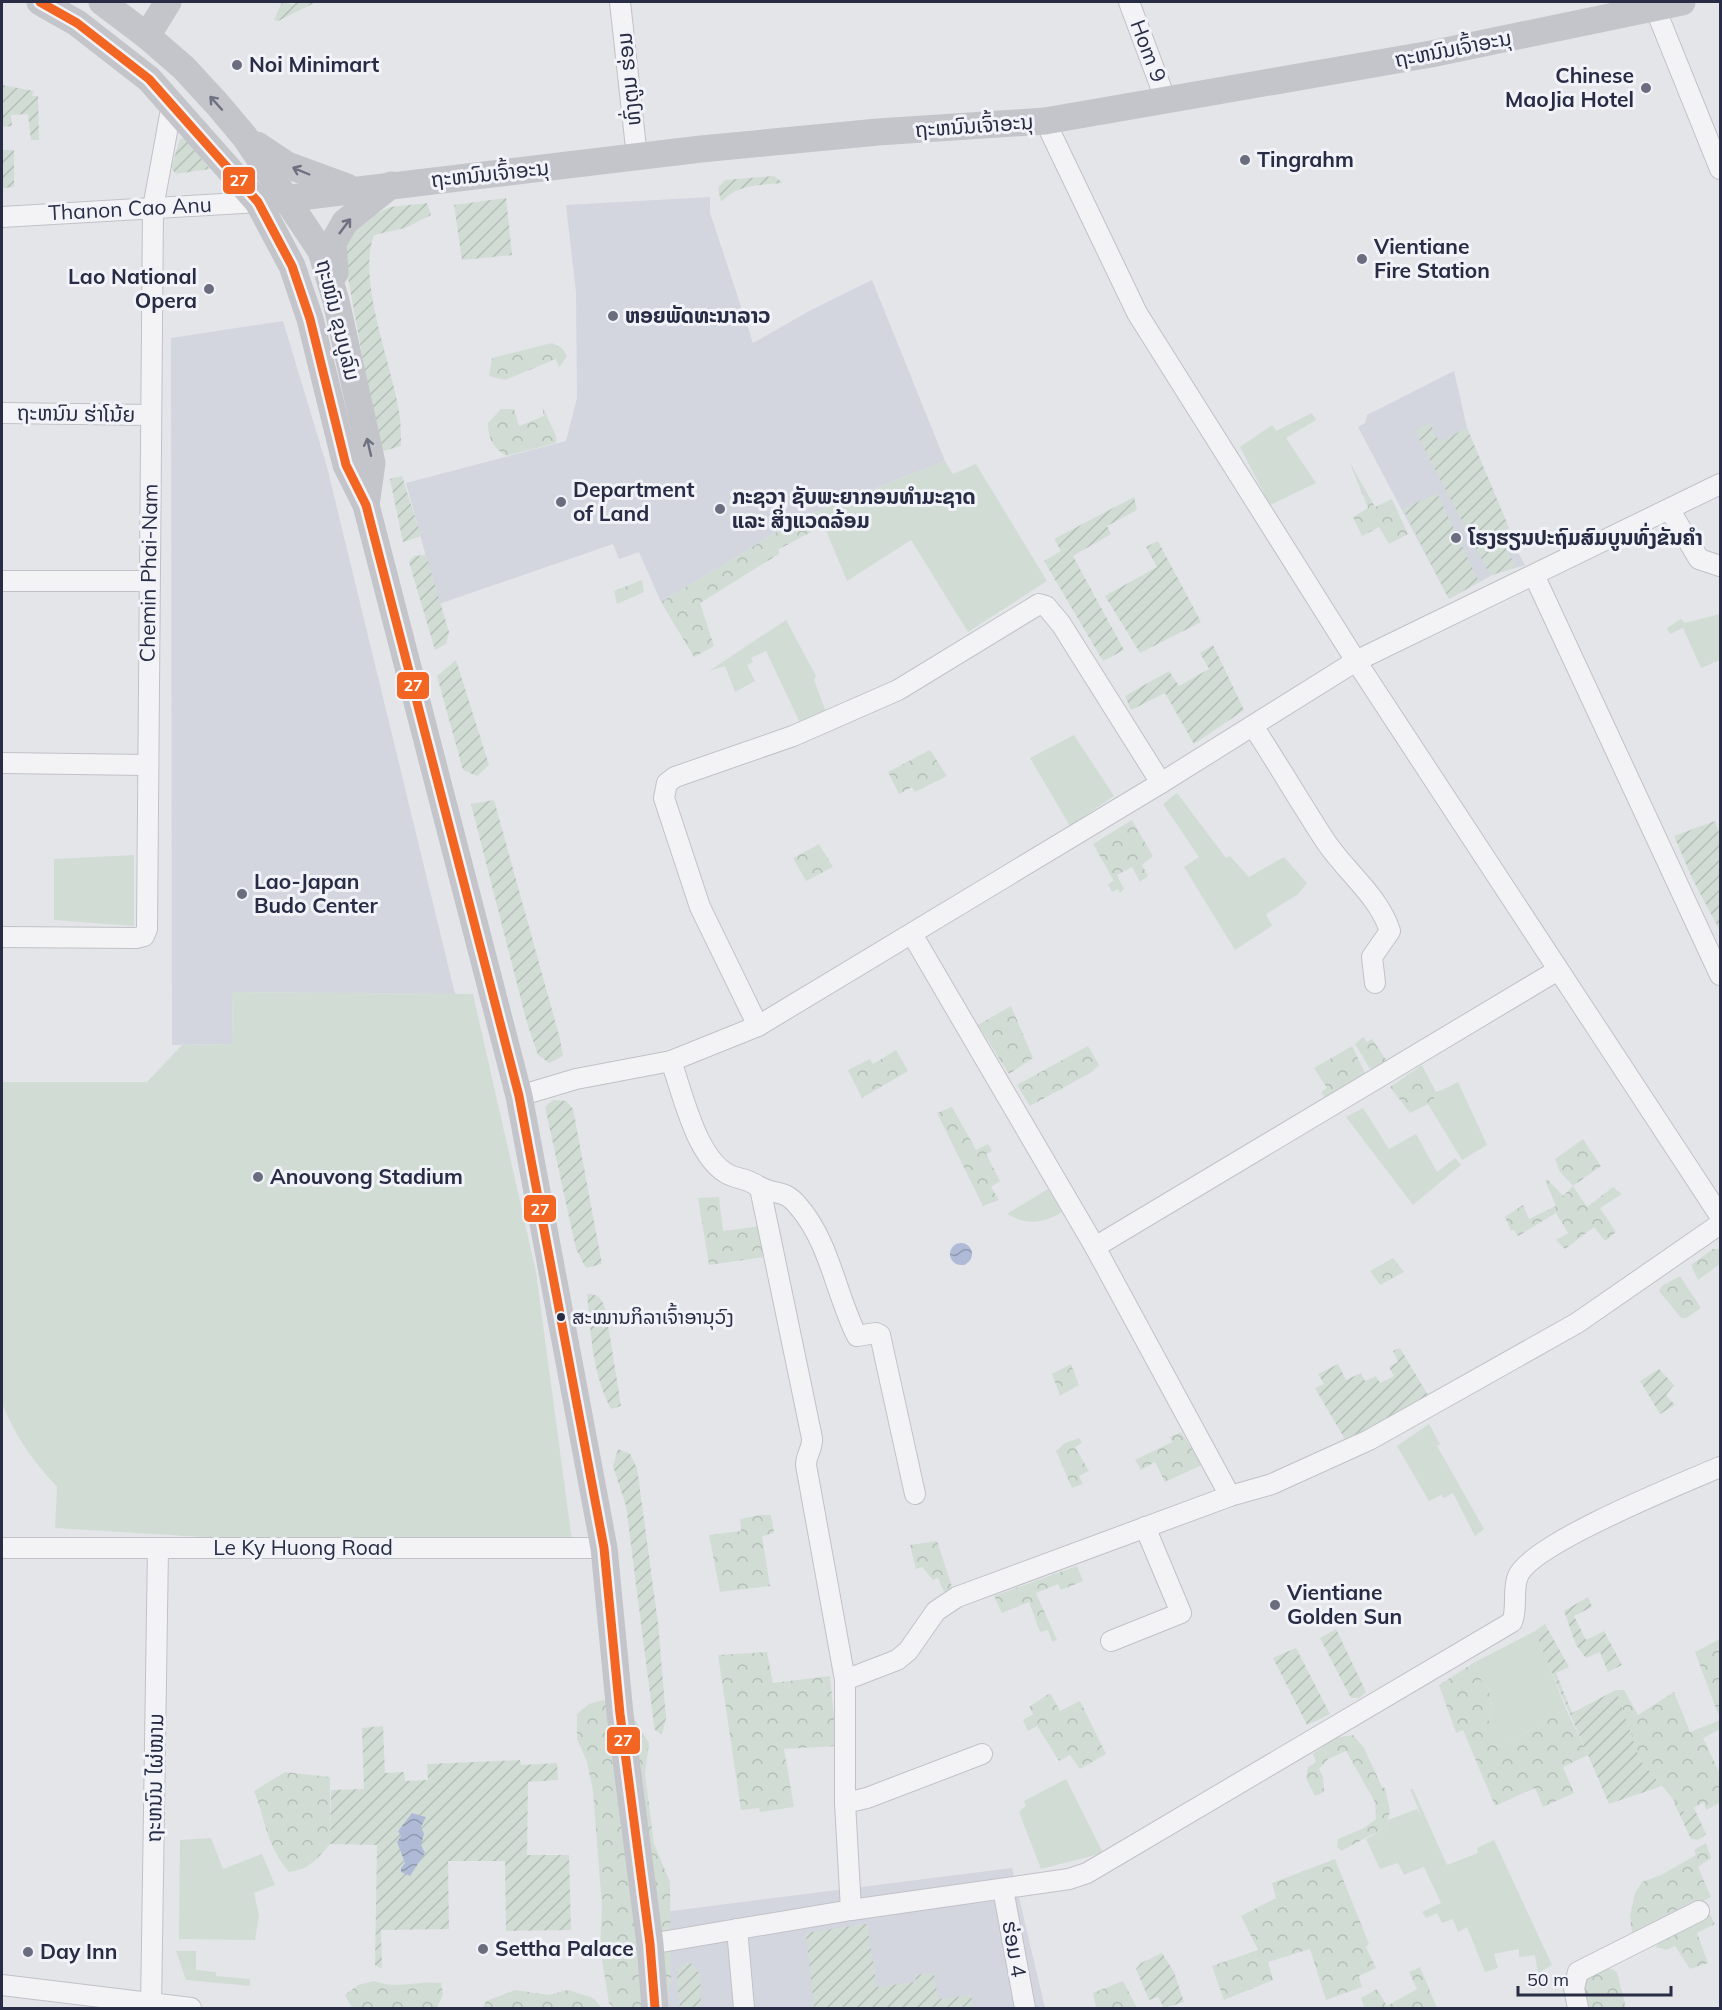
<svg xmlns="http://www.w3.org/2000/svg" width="1722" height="2010" font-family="Mulish,'Noto Sans Lao',sans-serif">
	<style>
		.built { fill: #d3d6df }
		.grass { fill: #d1ddd4 }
		.forest { fill: url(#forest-crowns) }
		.garden { fill: url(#garden-furrows) }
		.water { fill: url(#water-waves) }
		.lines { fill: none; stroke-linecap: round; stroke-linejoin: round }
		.street-casing { stroke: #c0c2c7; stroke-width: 22 }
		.street { stroke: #f3f3f6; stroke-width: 20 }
		.secondary { stroke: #c4c5ca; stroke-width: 27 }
		.bus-1-casing { stroke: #f1f3f8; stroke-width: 14 }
		.bus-1 { stroke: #f26522; stroke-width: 9 }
		.oneway { stroke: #6e7181 }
		.poi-dot { fill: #696d7e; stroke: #f1f3f8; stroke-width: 2 }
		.bus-dot { fill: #282d45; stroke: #f1f3f8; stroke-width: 2 }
		.labels { text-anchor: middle; stroke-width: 6; stroke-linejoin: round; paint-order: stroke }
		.bus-label { font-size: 20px; fill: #282d45; stroke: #f1f3f8; text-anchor: start }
		.street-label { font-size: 21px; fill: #282d45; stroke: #f1f3f8 }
		.poi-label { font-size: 21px; font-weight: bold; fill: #282d45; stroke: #f1f3f8; text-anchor: start }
		.line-badge { stroke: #f1f3f8; stroke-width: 2 }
		.badge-label { font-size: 16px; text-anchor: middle; font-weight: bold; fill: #fff }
	</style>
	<defs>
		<pattern id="forest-crowns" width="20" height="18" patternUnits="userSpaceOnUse" patternTransform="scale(1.5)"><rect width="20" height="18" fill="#d1ddd4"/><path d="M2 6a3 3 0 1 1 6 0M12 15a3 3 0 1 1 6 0" fill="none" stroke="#b3beb7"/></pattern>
		<pattern id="garden-furrows" width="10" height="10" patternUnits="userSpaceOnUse" patternTransform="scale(1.5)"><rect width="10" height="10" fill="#d1ddd4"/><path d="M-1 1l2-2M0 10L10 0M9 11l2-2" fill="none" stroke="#b3beb7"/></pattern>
		<pattern id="water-waves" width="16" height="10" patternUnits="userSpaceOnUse" patternTransform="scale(1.5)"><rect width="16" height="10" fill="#afbbd6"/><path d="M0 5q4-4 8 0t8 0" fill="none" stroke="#8e98af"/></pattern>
	</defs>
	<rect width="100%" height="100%" fill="#e3e5e9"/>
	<g class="built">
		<path d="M710,197V213L753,343L811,310L872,280L945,461L802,517L661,602L639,552L619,559L613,544L439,604L406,483L566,441L577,398L576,292L566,205Z"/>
		<path d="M283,321L327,467L455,994L232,992L233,1044L172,1045L171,338Z"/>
		<path d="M1454,371L1467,428L1509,528L1499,535L1507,551L1516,549L1525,565L1492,575L1449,599L1358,427L1365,423L1367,415Z"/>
		<path d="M1012,1868L1045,2008H653L664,1912Z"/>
	</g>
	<g class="grass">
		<path d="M1312,413L1316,420L1286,438L1316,483L1270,505L1240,447L1272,425L1276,431Z"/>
		<path d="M945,461L953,474L976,464L1047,581L968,632L911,540L847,581L818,511Z"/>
		<path d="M1720,614V660L1701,668L1683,628L1670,634L1667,628L1681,619L1685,623Z"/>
		<path d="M786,620L816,676L814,680L826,712L801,725L766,651L751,658L753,662L747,665L755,681L735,692L725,666L709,671Z"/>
		<path d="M1074,735L1114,796L1070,826L1030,758Z"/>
		<path d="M1177,793L1226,858L1230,856L1249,877L1284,857L1307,883L1297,895L1266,914L1272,926L1235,950L1184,867L1199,857L1163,804Z"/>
		<path d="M134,855V926L54,920V859Z"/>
		<path d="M232,992L473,994L536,1272L572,1541L251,1540L55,1528L57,1487C33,1461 15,1436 2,1403V1082H147L182,1045L233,1044Z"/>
		<path d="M1458,1082L1487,1145L1462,1160L1428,1104L1444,1089Z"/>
		<path d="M1363,1108L1389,1149L1416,1134L1437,1172L1455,1158L1461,1165L1413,1205L1346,1117Z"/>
		<path d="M1048,1189L1062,1212C1042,1224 1028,1225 1007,1214Z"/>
		<path d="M1429,1424L1440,1444L1437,1446L1484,1529L1475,1536L1453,1493L1444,1498L1441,1495L1429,1501L1397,1446Z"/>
		<path d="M1535,1631L1566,1709L1509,1743H1503L1488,1720L1492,1706L1488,1687L1482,1683L1475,1662Z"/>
		<path d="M1066,1779L1103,1853L1041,1869L1019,1812L1026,1806L1024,1801Z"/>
		<path d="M1410,1789H1413L1447,1865L1478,1853L1477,1848L1494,1840L1552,1965L1538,1973L1535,1955L1519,1957V1949L1494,1954L1498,1968L1485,1972L1467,1927L1458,1932L1453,1919L1442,1923L1437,1913L1426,1918L1422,1912L1441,1903L1424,1867L1404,1875L1398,1863L1380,1869L1366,1839L1386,1827L1388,1820L1417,1809L1422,1818Z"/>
		<path d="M211,1838L223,1869L262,1854L275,1885L254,1893L259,1915L255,1940L179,1939L180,1840Z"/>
		<path d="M176,1951H196V1970L216,1972V1976L250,1979V1986L186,1980Z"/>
	</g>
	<g class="forest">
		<path d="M552,343L562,348L567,356L559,368L556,359L505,380L489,376L492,358Z"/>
		<path d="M542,406L556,436V443L506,456C493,447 488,439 488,423L501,409H514L519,426L544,416Z"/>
		<path d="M1349,461L1375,507L1392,499L1408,534L1389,544L1379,527L1362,536L1353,517L1368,508Z"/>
		<path d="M818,511L824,525L779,549V554L700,603L714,646L694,657L661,602L802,517Z"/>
		<path d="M642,580L644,592L617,604L614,591Z"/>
		<path d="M930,750L947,776L915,792L912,787L899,794L888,772Z"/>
		<path d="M1132,820L1153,856L1142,865L1148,876L1140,882L1132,867L1117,875L1124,889L1120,893L1118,889L1112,892L1108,884L1114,881L1093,844Z"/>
		<path d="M819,844L833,867L806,881L793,858Z"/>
		<path d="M1011,1006L1033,1058L1009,1074L978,1025Z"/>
		<path d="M1363,1037L1367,1042L1372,1039L1387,1061L1370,1069L1355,1044Z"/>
		<path d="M1088,1046L1099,1065L1092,1072L1030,1106L1017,1085Z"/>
		<path d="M1352,1046L1366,1075L1325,1098L1321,1092L1327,1088L1314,1068Z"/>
		<path d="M896,1050L908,1071L862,1098L848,1070L870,1059L873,1064Z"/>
		<path d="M1422,1065L1436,1092L1444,1089L1428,1104L1410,1113L1390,1087Z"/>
		<path d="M952,1107L976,1150L988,1144L992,1151L986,1154L1000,1181L991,1187L999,1200L983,1206L937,1113Z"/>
		<path d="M1583,1139L1601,1166L1573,1186L1587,1207L1613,1187L1622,1194L1600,1208L1616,1232L1605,1241L1594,1227L1565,1249L1556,1240L1568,1233L1556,1213L1518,1236L1514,1230L1511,1231L1505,1217L1523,1205L1529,1219L1556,1206L1545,1180L1547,1179L1563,1196L1573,1186L1560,1172L1555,1159Z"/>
		<path d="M719,1197L723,1231L761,1226L771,1256L709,1265L698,1198Z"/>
		<path d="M1713,1249H1720V1264L1698,1280L1691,1265Z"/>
		<path d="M1393,1258L1404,1272L1380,1285L1370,1271Z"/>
		<path d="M1680,1276L1701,1308L1686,1318H1681L1659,1291L1662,1286Z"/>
		<path d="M1071,1364L1079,1385L1060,1396L1052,1374Z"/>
		<path d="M1181,1432L1202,1465L1165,1482L1155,1462L1141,1470L1135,1460L1172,1442L1170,1437Z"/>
		<path d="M1079,1438L1082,1443L1075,1447L1089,1471L1079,1476L1083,1484L1072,1488L1056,1451L1065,1443Z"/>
		<path d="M760,1515H771L774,1533L762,1536L770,1586L720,1592L709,1535L741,1531L740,1519Z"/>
		<path d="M937,1541L952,1587L944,1592L938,1578L933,1580L922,1567L916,1569L910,1545Z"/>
		<path d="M1077,1566L1083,1581L1061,1590L1058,1584L1036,1593L1057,1640L1052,1642L1048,1630L1040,1632L1029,1602L1002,1613L994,1596Z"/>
		<path d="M1720,1639V1719L1695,1652Z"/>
		<path d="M767,1652L773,1683L830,1676L837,1746L784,1749L794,1807L760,1812L759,1808L741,1810L718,1655Z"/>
		<path d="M1475,1662L1482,1683L1488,1687L1492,1706L1488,1720L1504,1743H1509L1566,1709L1588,1755L1563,1767L1574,1793L1543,1807L1535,1788L1495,1806L1463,1730L1456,1733L1439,1685Z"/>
		<path d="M1616,1690H1624L1638,1715L1674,1692L1690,1732L1720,1720V1729L1703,1738L1720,1774V1803L1706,1810L1704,1802L1685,1813L1640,1760Z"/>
		<path d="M1050,1693L1060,1711L1080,1701L1106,1754L1080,1769L1070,1755L1059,1761L1037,1726L1028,1731L1023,1720L1033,1714L1029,1707Z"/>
		<path d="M603,1700L632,1715L649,1743L645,1774L654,1844L670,1882L671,1982L663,2008H614L609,2003L600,1948L602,1907L593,1791L587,1762L577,1739V1714L589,1704Z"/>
		<path d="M1353,1735L1364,1748L1382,1787L1385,1788L1390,1811L1386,1827L1341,1851L1337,1847L1338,1839L1364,1828L1376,1819L1375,1802L1346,1751L1328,1759L1319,1769L1323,1777L1324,1792L1315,1796L1306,1778L1308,1767L1316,1762L1313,1754L1335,1738Z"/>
		<path d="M285,1772L330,1777V1844C318,1858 309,1870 289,1872C265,1843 267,1823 254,1791Z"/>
		<path d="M1706,1843L1711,1858L1698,1867L1711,1897L1703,1901L1715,1924L1697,1933L1708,1963L1690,1969L1675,1946L1667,1950L1656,1947L1668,1924L1632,1934L1630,1916L1635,1893L1642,1882L1661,1875L1696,1855L1694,1850Z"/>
		<path d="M1335,1859L1369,1944L1366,1947L1376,1968L1359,1976L1362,1987L1326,2000L1310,1949L1268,1962L1273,1980L1224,2000L1212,1966L1258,1950L1241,1916L1276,1898L1272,1883Z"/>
		<path d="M1420,1967L1437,2008H1362L1364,2007L1361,1998L1377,1989L1387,2006L1417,1989L1409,1972Z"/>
		<path d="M1607,1967L1617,1972L1626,2008H1582L1578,1991L1588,1976Z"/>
		<path d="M374,1981C399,1990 415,1980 441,1983L443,1994L437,2008H352L345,1995L358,1985Z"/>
		<path d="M1123,1981L1137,2008H1096L1093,1993Z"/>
		<path d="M515,1990L549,1995L568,1990L593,1998L602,2008H483L486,2001Z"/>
	</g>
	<g class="garden">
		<path d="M282,2L294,5L296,2H316L278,21L274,20Z"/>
		<path d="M2,85L34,91L32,96H38L39,140H31L28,114L11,115L12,126L2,127Z"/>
		<path d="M184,138L210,169L176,174L171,168L180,139Z"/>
		<path d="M2,150H14V187L2,188Z"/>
		<path d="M774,176L783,183C760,185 737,184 721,202L718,188L725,180Z"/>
		<path d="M506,198L512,255L462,260L454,205Z"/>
		<path d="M427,203L431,215L405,228L374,235C356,281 394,369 400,418C401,427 401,437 401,446L380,452L343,251L358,223L390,207Z"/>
		<path d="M1430,423L1439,442L1467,428L1509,528L1499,535L1516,567L1492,575L1488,571L1415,431Z"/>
		<path d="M402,476L421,536L403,542L390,479Z"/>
		<path d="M1437,493L1479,582L1449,599L1403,509Z"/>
		<path d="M1134,497L1137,510L1107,526L1111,534L1073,556L1124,650L1103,661L1044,561L1061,551L1054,539Z"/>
		<path d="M1158,541L1201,622L1140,653L1105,596L1157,567L1146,547Z"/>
		<path d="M426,555L449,632L446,644L435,650L409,562L414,556Z"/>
		<path d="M1213,645L1244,710L1194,744L1165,693L1131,710L1125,696L1169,671L1179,686L1209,669L1200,653Z"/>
		<path d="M456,660L489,765L477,776L463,770L437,676Z"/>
		<path d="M494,800L560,1039L563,1056L549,1063L538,1055L527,1023L471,804Z"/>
		<path d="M1715,821L1720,835V931L1692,878L1674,836Z"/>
		<path d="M553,1100L566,1101L573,1109L602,1264L586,1268L576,1249L545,1107Z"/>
		<path d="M587,1294C601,1294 602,1300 606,1312L621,1406L611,1409C592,1373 591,1334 587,1294Z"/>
		<path d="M1400,1348L1429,1397L1346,1441L1315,1388L1324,1384L1318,1374L1338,1364L1346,1380L1361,1373L1365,1381L1376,1376L1380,1383L1394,1376L1389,1367L1398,1362L1393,1351Z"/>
		<path d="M1659,1369L1674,1385L1666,1395L1675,1405L1660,1414L1640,1381Z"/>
		<path d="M618,1449L630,1454L637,1468L658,1623L666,1718L662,1735L655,1730L654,1725L626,1506L613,1466Z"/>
		<path d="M1588,1597L1592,1607L1574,1616L1586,1640L1604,1631L1622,1665L1608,1672L1600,1652L1586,1658L1576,1645L1564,1611Z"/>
		<path d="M1545,1624L1569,1667L1556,1673L1572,1713L1616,1690L1640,1760L1662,1786L1609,1804C1585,1746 1558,1690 1535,1631Z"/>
		<path d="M1336,1629L1366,1692L1360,1698H1351L1320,1638Z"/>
		<path d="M1296,1648L1330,1714L1307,1725L1273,1658Z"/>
		<path d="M383,1726L385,1773L404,1772L405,1781L428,1780L427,1764L520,1760L521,1765L557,1763L558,1780L528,1782L527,1855H569L571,1930L506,1931L505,1861H448L449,1929L381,1930L382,1969L375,1965L377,1845L330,1844L331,1790L364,1789L362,1728Z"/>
		<path d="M1672,1798L1685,1813L1694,1808L1706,1834L1698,1840L1691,1839Z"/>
		<path d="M867,1924L877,1987L916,1982L915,1975L934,1973L938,1999L971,1995L973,2008H814L806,1933Z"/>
		<path d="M1162,1953L1174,1972L1184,2002L1164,2008L1158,1997L1149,2000L1136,1969L1141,1963Z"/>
		<path d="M685,1963L693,1964L700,1975L701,2008H680L677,1984L678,1969Z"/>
	</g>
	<g class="water">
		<circle cx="961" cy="1254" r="11"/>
		<path d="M412,1813L426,1817L421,1827L424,1834L421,1845L425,1853L410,1876L401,1872V1868L405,1863L397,1842L401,1836L398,1831Z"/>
	</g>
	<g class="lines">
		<g class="street-casing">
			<g id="street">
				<path d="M620,2L637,157"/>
				<path d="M1129,2L1166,101"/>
				<path d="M1655,8L1720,169"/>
				<path d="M1045,121L1137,313L1356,661L1720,1216"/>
				<path d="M2,217L258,202"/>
				<path d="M2,413L151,415"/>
				<path d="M1669,509L1699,559L1720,566"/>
				<path d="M1534,575L1720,975"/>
				<path d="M2,581H149"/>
				<path d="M1253,726C1278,764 1301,804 1326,842C1347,873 1378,895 1390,931L1372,957L1375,983"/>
				<path d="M2,763L147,765"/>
				<path d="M912,934L1095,1247L1230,1496"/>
				<path d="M2,937L136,938L144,936L147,929L153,208L172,104"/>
				<path d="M758,1026L700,907L664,798L667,783L675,777L793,736L898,690L1039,604L1046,606L1061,624L1161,783"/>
				<path d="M671,1061C683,1094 698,1167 735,1177C747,1180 749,1181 760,1187C776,1196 784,1188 799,1207C830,1243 836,1295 857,1336L876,1333L880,1335L915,1494"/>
				<path d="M519,1096L576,1079L671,1061L758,1026L1161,783L1356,661L1720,484"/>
				<path d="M760,1188L812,1438C813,1449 806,1454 806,1465L845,1680V1803L851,1910"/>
				<path d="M1095,1247L1558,970"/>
				<path d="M2,1548H604"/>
				<path d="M1111,1641L1181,1613L1145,1527"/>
				<path d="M845,1680L897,1660L908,1651L936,1611L957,1597L1230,1496L1272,1484L1369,1440L1577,1323L1720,1224"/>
				<path d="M845,1803L867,1798L982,1754"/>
				<path d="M1003,1889L1025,2008"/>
				<path d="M737,1929L744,2008"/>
				<path d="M650,1944L851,1910L1069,1879L1087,1873L1512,1622C1518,1608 1512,1590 1518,1576C1532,1543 1683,1483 1720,1467"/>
				<path d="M2,1985L191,2008"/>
				<path d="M151,2008L158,1548"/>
				<path d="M1578,2008L1574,1988L1578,1972L1699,1911"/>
			</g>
		</g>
		<use href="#street" class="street"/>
		<g class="secondary">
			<path d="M40,2L77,23L149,79L258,202L292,266L310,319L346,465L366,505L519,1096L604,1548L620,1714L650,1944L655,2008"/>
			<path d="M102,2L147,36L184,68L218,105L245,137L321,251L336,301L372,463L366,505"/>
			<path d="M147,36L168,2"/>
			<path d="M257,145L287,165L347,187"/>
			<path d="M258,202L701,149L878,132L1045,121L1431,54L1682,2"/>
			<path d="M335,273L333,243L345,222L391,185"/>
		</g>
		<g class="bus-1-casing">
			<path id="bus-1" d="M40,2L77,23L149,79L258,202L292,266L310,319L346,465L366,505L519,1096L604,1548L620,1714L650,1944L655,2008"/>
		</g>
		<use href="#bus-1" class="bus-1"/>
	</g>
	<defs><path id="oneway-shaft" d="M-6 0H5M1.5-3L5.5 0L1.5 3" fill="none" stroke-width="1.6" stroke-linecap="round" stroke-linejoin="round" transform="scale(1.5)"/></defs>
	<g class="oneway">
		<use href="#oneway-shaft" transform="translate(216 103) rotate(-132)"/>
		<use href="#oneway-shaft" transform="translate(301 171) rotate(-157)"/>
		<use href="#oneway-shaft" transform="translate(345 226) rotate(-53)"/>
		<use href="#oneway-shaft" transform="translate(369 447) rotate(-103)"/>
	</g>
	<g class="poi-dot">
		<circle cx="237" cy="65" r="6"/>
		<circle cx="1646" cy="88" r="6"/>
		<circle cx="1245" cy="160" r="6"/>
		<circle cx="1362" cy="259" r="6"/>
		<circle cx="209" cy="289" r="6"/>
		<circle cx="613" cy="316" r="6"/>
		<circle cx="561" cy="502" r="6"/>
		<circle cx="720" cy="509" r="6"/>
		<circle cx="1456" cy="538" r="6"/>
		<circle cx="242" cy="894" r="6"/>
		<circle cx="258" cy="1177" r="6"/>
		<circle cx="1275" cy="1605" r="6"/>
		<circle cx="483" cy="1949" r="6"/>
		<circle cx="28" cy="1952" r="6"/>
	</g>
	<circle class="bus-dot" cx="561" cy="1317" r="5"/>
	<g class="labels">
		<g class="bus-label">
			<text x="572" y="1324">ສະໝານກິລາເຈົ້າອານຸວົງ</text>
		</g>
		<g class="street-label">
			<text transform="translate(1453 49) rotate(-11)" y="7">ຖະຫນົນເຈົ້າອະນຸ</text>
			<text transform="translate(1148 51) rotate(69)" y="7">Hom 9</text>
			<text transform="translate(629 79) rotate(-96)" y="7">ທົ່ງຕູມ ຮ່ອມ</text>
			<text transform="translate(974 126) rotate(-4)" y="7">ຖະຫນົນເຈົ້າອະນຸ</text>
			<text transform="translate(490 174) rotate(-6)" y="7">ຖະຫນົນເຈົ້າອະນຸ</text>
			<text transform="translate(130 209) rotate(-3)" y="7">Thanon Cao Anu</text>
			<text transform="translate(338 320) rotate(76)" y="7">ຖະໜົນ ຂຸນບູລົມ</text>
			<text transform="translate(76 414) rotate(1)" y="7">ຖະຫນົນ ຮ່າໂນ້ຍ</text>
			<text transform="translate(149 573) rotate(-89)" y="7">Chemin Phai-Nam</text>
			<text x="303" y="1555">Le Ky Huong Road</text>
			<text transform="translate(155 1778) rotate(-89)" y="7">ຖະຫນົນ ໄຜ່ໜາມ</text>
			<text transform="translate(1014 1949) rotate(80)" y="7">ຮ່ອມ 4</text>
		</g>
		<g class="poi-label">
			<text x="249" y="72">Noi Minimart</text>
			<text x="1634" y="83" text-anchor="end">Chinese<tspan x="1634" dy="24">MaoJia Hotel</tspan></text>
			<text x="1257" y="167">Tingrahm</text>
			<text x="1374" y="254">Vientiane<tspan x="1374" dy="24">Fire Station</tspan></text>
			<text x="197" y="284" text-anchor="end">Lao National<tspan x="197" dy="24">Opera</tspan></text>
			<text x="625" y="323">ຫອຍພັດທະນາລາວ</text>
			<text x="573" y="497">Department<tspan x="573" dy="24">of Land</tspan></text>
			<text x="732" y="504">ກະຊວງ ຊັບພະຍາກອນທຳມະຊາດ<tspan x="732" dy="24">ແລະ ສິ່ງແວດລ້ອມ</tspan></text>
			<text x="1468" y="545">ໂຮງຮຽນປະຖົມສົມບູນທົ່ງຂັນຄຳ</text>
			<text x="254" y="889">Lao-Japan<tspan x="254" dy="24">Budo Center</tspan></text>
			<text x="270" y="1184">Anouvong Stadium</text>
			<text x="1287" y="1600">Vientiane<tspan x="1287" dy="24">Golden Sun</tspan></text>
			<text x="495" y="1956">Settha Palace</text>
			<text x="40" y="1959">Day Inn</text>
		</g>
	</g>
	<g class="line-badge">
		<rect x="222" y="166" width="34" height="29" rx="6" fill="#f26522"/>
		<rect x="396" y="671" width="34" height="29" rx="6" fill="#f26522"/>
		<rect x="523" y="1194" width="34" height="29" rx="6" fill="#f26522"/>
		<rect x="606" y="1726" width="35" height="29" rx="6" fill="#f26522"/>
	</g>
	<g class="badge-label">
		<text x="239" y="186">27</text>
		<text x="413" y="691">27</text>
		<text x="540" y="1215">27</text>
		<text x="623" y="1746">27</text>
	</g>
	<rect width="1722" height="2010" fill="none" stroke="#282d45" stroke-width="6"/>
	<path d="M1518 1986v9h153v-9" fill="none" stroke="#282d45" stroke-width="3"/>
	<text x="1527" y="1986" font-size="18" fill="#282d45" stroke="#f1f3f8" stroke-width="4.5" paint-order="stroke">50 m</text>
</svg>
